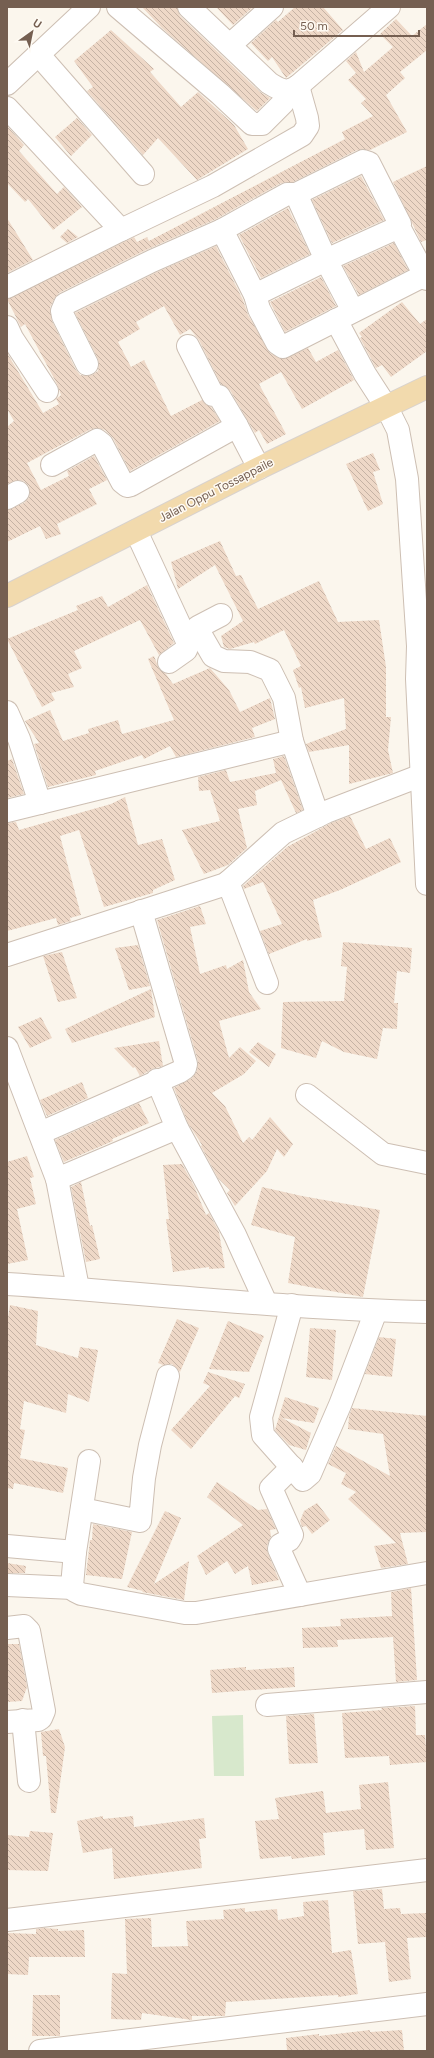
<svg xmlns="http://www.w3.org/2000/svg" width="434" height="2058" font-family="Figtree,sans-serif">
	<style>
		.park { fill: #d7e8cc }
		.building { fill: url(#building-back-hatch) }
		.lines { fill: none; stroke-linecap: round; stroke-linejoin: round }
		.minor-casing { stroke: #cdbfb3; stroke-width: 24 }
		.major-casing { stroke: #d8d2ce; stroke-width: 24 }
		.minor { stroke: #fff; stroke-width: 22 }
		.major { stroke: #f2daad; stroke-width: 22 }
		.labels { text-anchor: middle; stroke-width: 3; stroke-linejoin: round; paint-order: stroke }
		.street-label { font-size: 12px; fill: #755f51; stroke: #fefaf3 }
	</style>
	<defs>
		<pattern id="building-back-hatch" width="6" height="6" patternUnits="userSpaceOnUse"><rect width="6" height="6" fill="#eed8c7"/><path d="M-1 5l2 2M0 0l6 6M5-1l2 2" fill="none" stroke="#c5b2a4"/></pattern>
	</defs>
	<rect width="100%" height="100%" fill="#fbf6ed"/>
	<path class="park" d="M243,1715L244,1776H214L212,1716Z"/>
	<g class="building">
		<path d="M142,7H177L180,16L260,92L270,98L257,111L162,28Z"/>
		<path d="M216,7H253L233,25Z"/>
		<path d="M295,7H323L343,30L286,78L272,57L268,61L251,43L276,20L278,22Z"/>
		<path d="M396,19L412,36L427,24V50L400,72L405,78L386,95L407,132L370,150H357L293,182L281,183L216,219L146,250L59,293L54,299L50,307L52,321L76,370L80,375L87,376L92,375L98,371L99,364L98,359L75,313L157,272L216,246L243,300L248,315L270,353L283,359L308,348L316,362L338,350L354,380L302,409L281,372L259,384L286,434L267,444L259,430L255,433L230,390L221,384L199,340L190,329L180,335L164,306L136,322L140,329L118,342L131,367L144,360L171,416L202,400L211,407L220,421L130,471L113,438L105,430L98,428L91,429L27,463L41,490L69,476L67,471L94,456L107,480L89,489L97,504L57,524L61,534L46,539L40,526L7,542V510L24,503L29,498L30,492L29,486L24,481L18,480L7,484V427L14,421L7,409V353L43,413L59,404L56,399L61,395L57,384L25,324L21,327L7,299L134,237L137,242L147,237L149,241L345,139L342,132L373,116L361,103L366,99L348,80L356,73L346,61L356,52L364,72L393,47L380,34Z"/>
		<path d="M111,30L154,69L150,72L181,107L198,92L234,125L248,149L197,180L158,138L143,155L87,91L93,87L74,61Z"/>
		<path d="M77,118L92,135L71,156L55,137Z"/>
		<path d="M7,126L24,145L19,151L57,194L64,187L82,207L53,230L28,199L25,202L7,183Z"/>
		<path d="M427,166V240L421,242L393,182Z"/>
		<path d="M361,176L384,220L332,243L312,200Z"/>
		<path d="M288,208L310,254L261,278L239,235Z"/>
		<path d="M7,218L33,260L7,273Z"/>
		<path d="M68,229L78,237L67,243L60,237Z"/>
		<path d="M394,243L408,270L359,295L343,266Z"/>
		<path d="M321,277L336,306L285,332L270,302Z"/>
		<path d="M402,302L420,324L427,319V351L391,377L382,365L376,368L360,338L362,337L359,333Z"/>
		<path d="M373,453L380,470L373,472L383,504L368,511L346,464Z"/>
		<path d="M220,541L236,576L241,575L258,609L319,581L338,622L379,620L386,667V717H391L388,750L393,773L349,784V745L309,752L306,744L346,729L344,698L305,708L301,687L299,688L293,670L301,666L284,630L255,644L254,642L230,649L224,647L221,636L243,621L215,565L178,589L171,562Z"/>
		<path d="M147,585L174,643L159,655L140,620L74,651L82,668L68,674L74,687L51,693L55,700L42,707L7,639L78,610L76,606L102,596L108,607Z"/>
		<path d="M154,656L159,669L166,674L173,684L210,668L229,690L240,712L270,698L275,719L252,728L255,737L176,757L170,746L144,759L142,755L95,771L96,775L48,787L34,744L39,743L25,721L50,710L63,741L89,733L88,729L118,720L122,734L174,720L148,659Z"/>
		<path d="M284,756L303,810L296,813L281,780L255,791L257,805L238,809L247,848L228,865L204,874L182,830L220,821L210,790L199,791L198,777L226,770L230,782L276,773L273,759Z"/>
		<path d="M12,759L24,794L7,798V761Z"/>
		<path d="M125,797L138,845L162,839L175,880L153,890V893L104,907L79,830L60,836L81,915L70,918L71,921L58,925L56,918L7,931V823L16,822L19,830L111,804Z"/>
		<path d="M350,816L366,849L390,838L401,862L340,890L313,900L322,937L307,941V939L269,954L260,931L282,924L263,882L244,889L243,886L287,847L331,823Z"/>
		<path d="M200,906L206,924L190,927L200,974L226,965L227,969L243,960L249,992L261,1009L219,1021L229,1058L240,1047L256,1061L244,1074L212,1093L225,1106L243,1143L249,1137L252,1140L270,1117L293,1144L284,1157L277,1149L267,1171L235,1206L227,1193L230,1190L218,1178L201,1146L202,1145L188,1123L174,1088L192,1078L197,1071L198,1061L157,920Z"/>
		<path d="M343,942L412,948L410,973L397,971L394,1003H398L397,1029L383,1028L377,1059L344,1052L322,1041L316,1058L281,1048L283,1002L344,1001L347,967L341,966Z"/>
		<path d="M138,945L150,986L129,990L115,948Z"/>
		<path d="M62,952L77,998L58,1002L43,956Z"/>
		<path d="M151,989L155,1017L72,1043L65,1029Z"/>
		<path d="M41,1017L52,1038L30,1048L18,1027Z"/>
		<path d="M159,1041L163,1066L152,1069L140,1076L135,1067L133,1068L114,1048Z"/>
		<path d="M258,1042L276,1054L269,1067L249,1052Z"/>
		<path d="M82,1082L88,1098L47,1116L40,1100Z"/>
		<path d="M139,1103L149,1123L112,1139L113,1141L64,1162L55,1140Z"/>
		<path d="M27,1156L34,1177L30,1178L36,1204L17,1209L28,1260L7,1264V1162Z"/>
		<path d="M182,1164L194,1186L206,1215L209,1213L219,1232L225,1268L209,1269V1267L173,1272L166,1219H169L163,1165Z"/>
		<path d="M81,1182L90,1226L92,1225L100,1259L86,1262L71,1187Z"/>
		<path d="M262,1187L302,1196L380,1210L363,1297L288,1283L295,1237L251,1225Z"/>
		<path d="M10,1305L38,1311L36,1345L78,1358L80,1347L98,1350L89,1402L68,1394L66,1413L24,1401L20,1429L25,1430L20,1458L68,1468L63,1493L14,1483L13,1489L7,1488V1324Z"/>
		<path d="M177,1319L199,1328L180,1372L172,1364L163,1365L158,1363Z"/>
		<path d="M228,1321L264,1336L249,1372L209,1369Z"/>
		<path d="M310,1328L336,1330L332,1380L306,1377Z"/>
		<path d="M379,1337L396,1339L392,1377L365,1374Z"/>
		<path d="M208,1372L245,1384L239,1398L235,1396L191,1449L171,1430L210,1386L203,1383Z"/>
		<path d="M285,1397L319,1408L314,1423L282,1418L311,1433L306,1450L289,1445L275,1430Z"/>
		<path d="M352,1408L427,1416V1532L400,1533L408,1564L381,1568L374,1546L396,1543L348,1499L356,1492L341,1484L346,1473L328,1464L336,1446L390,1476L383,1434L348,1429L349,1416Z"/>
		<path d="M217,1482L258,1510L267,1509L276,1529L270,1530L271,1536L267,1546L268,1554L279,1580L252,1585L248,1566L235,1574L227,1561L206,1575L197,1556L243,1525L207,1497Z"/>
		<path d="M317,1503L330,1520L312,1534L306,1526L302,1527L300,1521L304,1511Z"/>
		<path d="M165,1511L181,1518L154,1584L189,1561L184,1600L142,1592L143,1591L127,1587Z"/>
		<path d="M93,1524L132,1532L122,1579L86,1575L90,1540H92Z"/>
		<path d="M7,1563L26,1566L25,1573H7Z"/>
		<path d="M411,1588L417,1680L396,1682L393,1637L337,1640L338,1647L303,1648L302,1628L341,1626L340,1619L392,1616L391,1592Z"/>
		<path d="M7,1644H19L27,1687L22,1701L7,1702Z"/>
		<path d="M246,1667V1670L294,1667L295,1687L212,1693L210,1670Z"/>
		<path d="M415,1706L416,1735H425L427,1762L390,1765L389,1756L345,1758L342,1713L382,1710L381,1708Z"/>
		<path d="M314,1714L318,1763L289,1764L286,1716Z"/>
		<path d="M59,1729L65,1747L56,1813H51L46,1756H43L41,1732Z"/>
		<path d="M388,1782L394,1848L366,1850L364,1829L323,1833L325,1855L292,1859L291,1856L260,1859L255,1821L279,1819L275,1798L323,1791L326,1813L361,1809L359,1785Z"/>
		<path d="M103,1816V1819L133,1816L134,1827L204,1818L206,1838L199,1839L202,1868L114,1879L112,1848L83,1853L77,1821Z"/>
		<path d="M30,1831L53,1833L48,1871L7,1870V1835L29,1837Z"/>
		<path d="M382,1889L384,1909L400,1908L401,1914L427,1913V1937L407,1938L411,1979L389,1982L385,1942L358,1944L353,1891Z"/>
		<path d="M328,1900L332,1953L351,1950L358,1994L338,1997V1995L226,2002L225,2016H192V2020L142,2013L141,2020L111,2019L112,1973L127,1974L125,1919L151,1918L152,1947L188,1946L186,1921L224,1919L223,1910L245,1908V1912L277,1909L278,1920L304,1916L303,1902Z"/>
		<path d="M43,1928L58,1929V1931L84,1930L85,1957H29L28,1975L7,1974V1933L36,1934V1929Z"/>
		<path d="M33,1995H60V2036H32Z"/>
		<path d="M370,2030V2032L402,2030L404,2051H287L286,2038L319,2034V2036Z"/>
	</g>
	<g class="lines">
		<g class="minor-casing">
			<g id="minor">
				<path d="M118,7L220,94L252,124H262L283,103L292,90"/>
				<path d="M189,7L269,83C280,90 287,94 298,86L389,7"/>
				<path d="M230,45L272,7"/>
				<path d="M38,54L143,174"/>
				<path d="M7,84L89,7"/>
				<path d="M7,108L121,230L213,186L302,135L308,126L307,118L298,86"/>
				<path d="M296,194L326,260L353,311"/>
				<path d="M222,230L255,295L259,309L277,343L283,347L425,275"/>
				<path d="M7,287L121,230"/>
				<path d="M255,295L326,260L399,227"/>
				<path d="M336,320L365,374L387,408L398,430L407,479L418,646L417,679L427,884"/>
				<path d="M7,327L12,338L47,391"/>
				<path d="M188,346L213,395L219,396L237,426L259,468"/>
				<path d="M87,364L63,316L62,311L65,304L152,261L222,230L287,194H296L363,161L369,163L400,224L399,227L427,279"/>
				<path d="M52,465L97,440L102,444L122,482L127,486L131,485L237,426"/>
				<path d="M7,498L18,492"/>
				<path d="M136,531L187,641L188,645L186,650L169,662"/>
				<path d="M221,615L198,627V630L213,656L224,661L250,662L270,670L284,698L292,741"/>
				<path d="M7,712L19,739L40,803"/>
				<path d="M7,811L292,741L318,816"/>
				<path d="M228,882L267,983"/>
				<path d="M7,955L226,884L283,833L326,812L422,775"/>
				<path d="M7,1048L57,1179L177,1128"/>
				<path d="M157,1080L177,1128L235,1235L266,1303"/>
				<path d="M307,1095L383,1154L427,1163"/>
				<path d="M40,1133L179,1072L185,1068L186,1064L141,911"/>
				<path d="M57,1179L78,1288"/>
				<path d="M7,1284C147,1293 287,1309 427,1312"/>
				<path d="M292,1305L261,1417L263,1435L303,1480L310,1474L340,1405L376,1311"/>
				<path d="M89,1461L75,1552L72,1586L75,1591L81,1594L185,1613H196L427,1573"/>
				<path d="M292,1467L271,1488L292,1535L289,1540L280,1545L279,1549L300,1595"/>
				<path d="M82,1509L140,1521L144,1478L150,1445L168,1376"/>
				<path d="M7,1546L75,1552"/>
				<path d="M7,1585L73,1588"/>
				<path d="M7,1628L24,1626L29,1631L44,1711L41,1718L38,1720L7,1722"/>
				<path d="M267,1705L427,1692"/>
				<path d="M23,1720L29,1781"/>
				<path d="M7,1920L427,1870"/>
				<path d="M40,2051L427,2004"/>
			</g>
		</g>
		<g class="major-casing">
			<path id="major" d="M7,596L259,468L427,387"/>
		</g>
		<use href="#minor" class="minor"/>
		<use href="#major" class="major"/>
	</g>
	<g class="labels">
		<g class="street-label">
			<text transform="translate(216 490) rotate(-27)" y="4">Jalan Oppu Tossappaile</text>
		</g>
	</g>
	<rect width="434" height="2058" fill="none" stroke="#755f51" stroke-width="16"/>
	<g transform="translate(32 32) rotate(33)" stroke="#fefaf3" stroke-width="3" paint-order="stroke">
	<path d="M0-3L7 15L0 10L-7 15Z" fill="#755f51"/>
	<text y="-6" font-size="11" font-weight="bold" text-anchor="middle" fill="#755f51">U</text>
	</g>
	<path d="M294 30v6h125v-6" fill="none" stroke="#755f51" stroke-width="2"/>
	<text x="300" y="30" font-size="12" fill="#755f51" stroke="#fefaf3" stroke-width="3" paint-order="stroke">50 m</text>
</svg>
